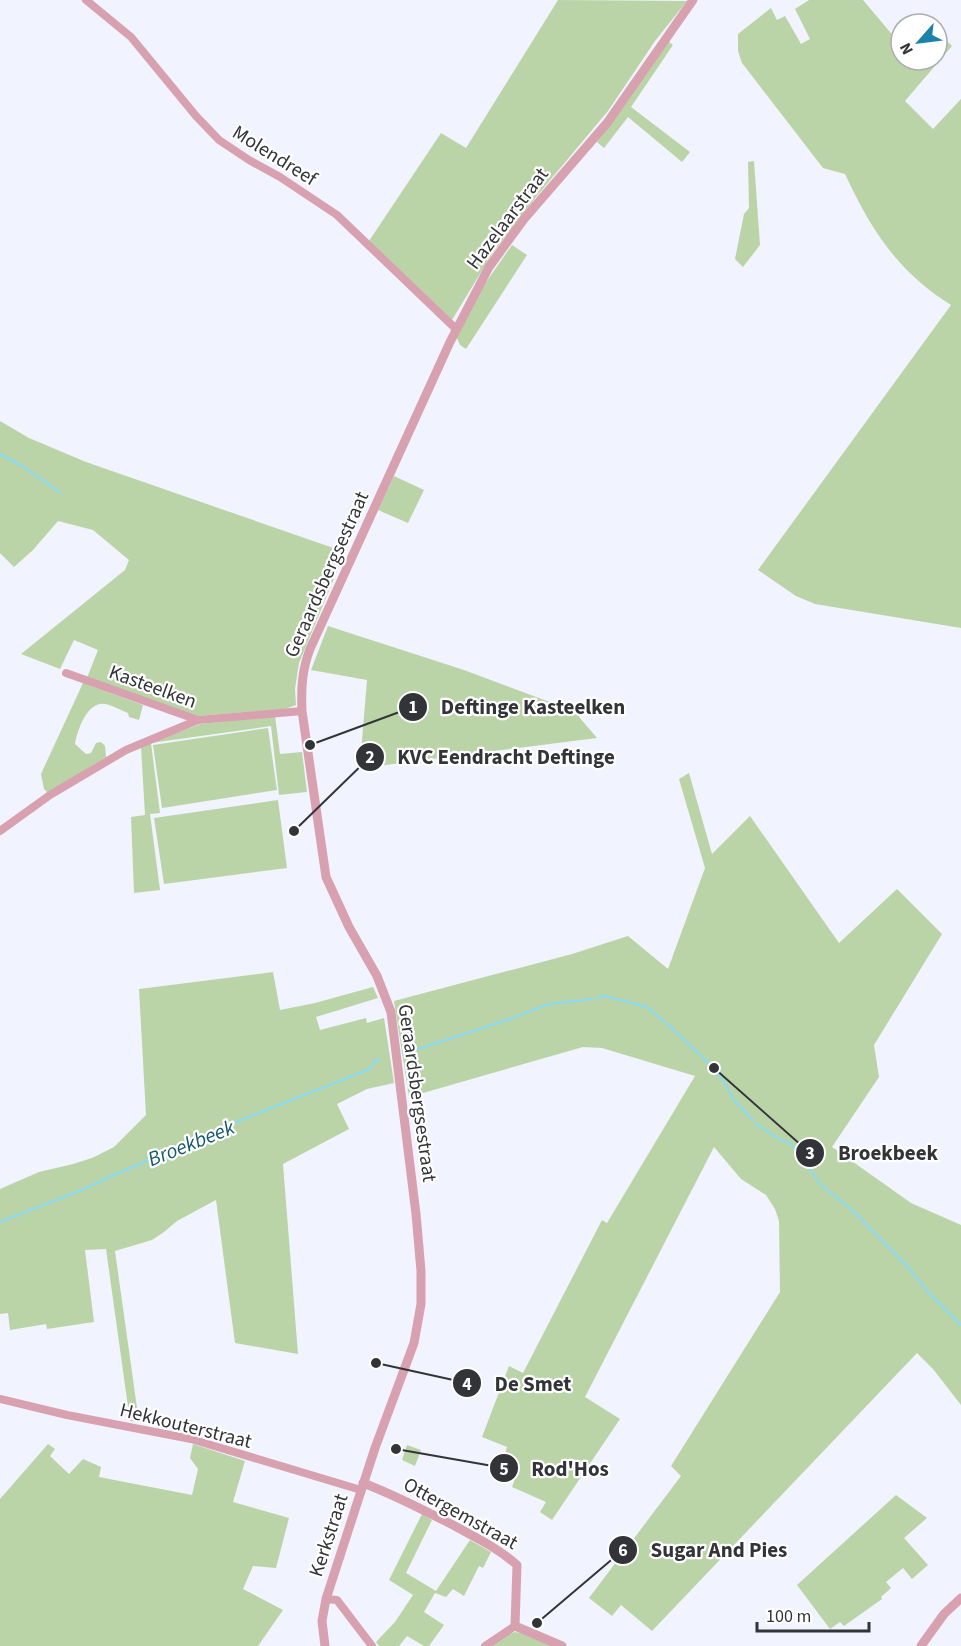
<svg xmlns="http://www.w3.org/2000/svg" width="961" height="1646" font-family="'Source Sans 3',sans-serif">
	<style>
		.green { fill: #bbd4a7 }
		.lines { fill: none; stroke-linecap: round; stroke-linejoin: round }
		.stream { stroke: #88dbf7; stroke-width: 2 }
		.minor { stroke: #d7a1b0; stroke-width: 8 }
		.tertiary { stroke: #d7a1b0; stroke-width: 9 }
		.labels { text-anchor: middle; stroke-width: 4.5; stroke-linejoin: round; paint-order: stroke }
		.street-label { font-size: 20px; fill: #333438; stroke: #fff }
		.water-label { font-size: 21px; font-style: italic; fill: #14596c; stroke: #fff }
		.leader { fill: none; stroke: #333438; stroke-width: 2 }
		.callout-dot { fill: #333438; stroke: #fff; stroke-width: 2 }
		.mark-label { font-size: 18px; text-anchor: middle; font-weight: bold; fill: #fff }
		.callout-label { font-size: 21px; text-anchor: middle; font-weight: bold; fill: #333438; stroke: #fff; stroke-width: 4.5; stroke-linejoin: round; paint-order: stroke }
	</style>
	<rect width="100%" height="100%" fill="#f1f3fe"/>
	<g class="green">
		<path d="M558,0L687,1L655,41L608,111L536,197L492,254L452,320L369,241L441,133L466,148Z"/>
		<path d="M809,0H863L901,45V60H937L938,32L952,46L905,101L933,129L961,99V628L815,604L796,596L758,570L951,305C898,272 871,230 845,174L823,168L742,63L738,51V34L771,8L777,20L785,16L801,44L810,39L795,9Z"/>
		<path d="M668,41L673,45L631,107L690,152L682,162L628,117L604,148L597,142Z"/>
		<path d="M754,161L760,245L743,267L735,259L744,214L749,208L748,162Z"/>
		<path d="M512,245L527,255L466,349L460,345L456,336L484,285Z"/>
		<path d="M0,421L29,438L86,462L345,552L299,663L295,689L296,705L285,709L198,716L87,678L98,650L74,640L60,669L21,654L125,570L129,560L93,530L58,521L33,550L14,567L0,553Z"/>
		<path d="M394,476L424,490L408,523L378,510Z"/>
		<path d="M328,626L464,670L574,711L597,738L362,768V740L367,680L311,670Z"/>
		<path d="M83,683L143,705L139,720L129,717L128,713C120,710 112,705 105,704C87,701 77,731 75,744L86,754L91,753L96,743L101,742L105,746L106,757L48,793L44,789L41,774Z"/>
		<path d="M275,716L280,754L302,752L307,792L279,795L271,726L151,743L160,813L150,814L160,890L134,893L131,817L145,815L141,747L200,724Z"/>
		<path d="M268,728L277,790L162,808L153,745Z"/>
		<path d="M689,773L712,854L750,816L839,943L897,889L942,934L874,1045L879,1077L832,1147L911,1203L961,1225V1405L933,1369L917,1353L652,1631L621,1605L612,1616L589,1598L681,1476L671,1466L780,1292L779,1221L775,1209L766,1195L741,1179L714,1147L585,1397L620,1419L552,1520L540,1512L546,1502L512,1487L520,1465L504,1457L507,1447L482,1437L509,1366L523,1373L602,1220L607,1223L695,1076L602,1048L583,1047L409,1097L394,1001L572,954L628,936L668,969L705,868L679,779Z"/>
		<path d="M278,800L287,868L164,884L154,818Z"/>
		<path d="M273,972L280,1010L315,1003L373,987L378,998L316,1017L320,1030L366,1018L367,1023L384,1018L394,1083L367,1089L337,1104L349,1129L283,1164L298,1354L235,1343L216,1200L177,1221L164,1232L152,1240L115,1251L139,1422L130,1421L106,1249L85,1250L94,1322L47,1329L46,1324L10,1330L8,1313L0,1314V1189L39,1172L73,1164L92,1158L114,1147L146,1115L139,989Z"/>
		<path d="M48,1444L55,1449L50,1456L69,1474L83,1459L101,1467L99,1477L192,1495L198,1469L190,1458L193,1444L245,1461L233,1502L289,1518L276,1568L253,1566L243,1589L283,1610L258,1646H0V1499Z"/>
		<path d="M407,1445L421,1450L415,1466L402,1460Z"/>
		<path d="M896,1495L927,1518L904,1538L928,1565L912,1579L903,1568L886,1582L891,1588L881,1597L882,1599L844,1626L840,1622L830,1629L797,1585Z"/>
		<path d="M422,1514L432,1520L406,1573L436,1591L470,1540L491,1552L483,1568L479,1566L464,1596L453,1589L446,1597L435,1593L424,1612L444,1625L429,1646H424L407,1636L399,1646H379L376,1642L395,1622L413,1595L389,1580Z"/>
		<path d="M515,1632L520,1633L553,1646H489L509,1634Z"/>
	</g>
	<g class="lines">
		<g class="stream">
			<path d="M0,454L22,466L61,493"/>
			<path d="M597,998L605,996L647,1007L665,1022"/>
			<path d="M667,1024L711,1065L723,1080L733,1099L753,1120"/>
			<path d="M403,1054L507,1020L549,1004L593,999"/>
			<path d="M755,1123L779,1139L790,1143L823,1187L851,1209L907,1266L928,1292L961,1325"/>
			<path d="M0,1222L82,1190L114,1175L246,1118L370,1069L374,1062L380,1059"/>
		</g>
		<g class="minor">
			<path d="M86,0L131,37L196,116L219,140L249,160L280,177L337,215L456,329"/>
			<path d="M66,673L198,720L302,711"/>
			<path d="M0,831L50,795L126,750L198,720"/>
			<path d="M0,1399L67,1415L191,1439L361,1490"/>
			<path d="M326,1599L337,1600L372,1646"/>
			<path d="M485,1646L515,1626"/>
		</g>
		<g class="tertiary">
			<path d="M363,1483C395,1495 423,1510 453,1525C475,1537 498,1548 517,1565L515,1626L562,1646"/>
			<path d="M325,1646L322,1621L326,1599L375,1448L414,1343L421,1304V1271L416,1214L391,1012L377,976L349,927L326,877L302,711C301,688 302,670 310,649L450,342L489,267L524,219L607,123L693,0"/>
			<path d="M921,1646L944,1614L961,1598"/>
		</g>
	</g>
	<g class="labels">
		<g class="street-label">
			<text transform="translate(275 155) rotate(32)" y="7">Molendreef</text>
			<text transform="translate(507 218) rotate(-53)" y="7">Hazelaarstraat</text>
			<text transform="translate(326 574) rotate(-66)" y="7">Geraardsbergsestraat</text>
			<text transform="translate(153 686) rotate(20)" y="7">Kasteelken</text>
			<text transform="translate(418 1093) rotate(82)" y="7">Geraardsbergsestraat</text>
			<text transform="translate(186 1425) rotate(14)" y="7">Hekkouterstraat</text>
			<text transform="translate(461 1513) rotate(29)" y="7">Ottergemstraat</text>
			<text transform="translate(328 1535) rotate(-72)" y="7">Kerkstraat</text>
		</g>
		<g class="water-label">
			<text transform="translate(191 1143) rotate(-22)" y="7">Broekbeek</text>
		</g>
	</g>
	<path class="leader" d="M310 745L413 707M294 831L370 757M714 1068L810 1153M376 1363L467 1383M396 1449L504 1468M537 1623L623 1550"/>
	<g class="callout-dot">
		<circle cx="310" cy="745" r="6"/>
		<circle cx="294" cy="831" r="6"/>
		<circle cx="714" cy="1068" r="6"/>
		<circle cx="376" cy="1363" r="6"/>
		<circle cx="396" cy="1449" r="6"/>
		<circle cx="537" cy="1623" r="6"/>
		<circle cx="413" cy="707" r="15"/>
		<circle cx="370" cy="757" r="15"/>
		<circle cx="810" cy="1153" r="15"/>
		<circle cx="467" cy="1383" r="15"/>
		<circle cx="504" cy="1468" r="15"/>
		<circle cx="623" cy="1550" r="15"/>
	</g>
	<g class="mark-label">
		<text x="413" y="713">1</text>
		<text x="370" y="763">2</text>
		<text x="810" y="1159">3</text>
		<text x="467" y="1390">4</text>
		<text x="504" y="1475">5</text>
		<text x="623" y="1556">6</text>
	</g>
	<g class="callout-label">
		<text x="533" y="714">Deftinge Kasteelken</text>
		<text x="506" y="764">KVC Eendracht Deftinge</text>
		<text x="888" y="1160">Broekbeek</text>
		<text x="533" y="1391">De Smet</text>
		<text x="570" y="1476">Rod'Hos</text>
		<text x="719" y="1557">Sugar And Pies</text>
	</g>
	<g transform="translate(919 42) rotate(242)"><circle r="28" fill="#ffffff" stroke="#adaeaf" stroke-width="1.5"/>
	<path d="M0-4.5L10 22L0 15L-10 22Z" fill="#1a82ab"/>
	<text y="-9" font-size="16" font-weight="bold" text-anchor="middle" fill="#333438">N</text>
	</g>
	<path d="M757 1622v9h112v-9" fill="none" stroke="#333438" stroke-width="3"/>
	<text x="766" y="1622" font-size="18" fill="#333438" stroke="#ffffff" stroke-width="4.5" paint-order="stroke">100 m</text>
</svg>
